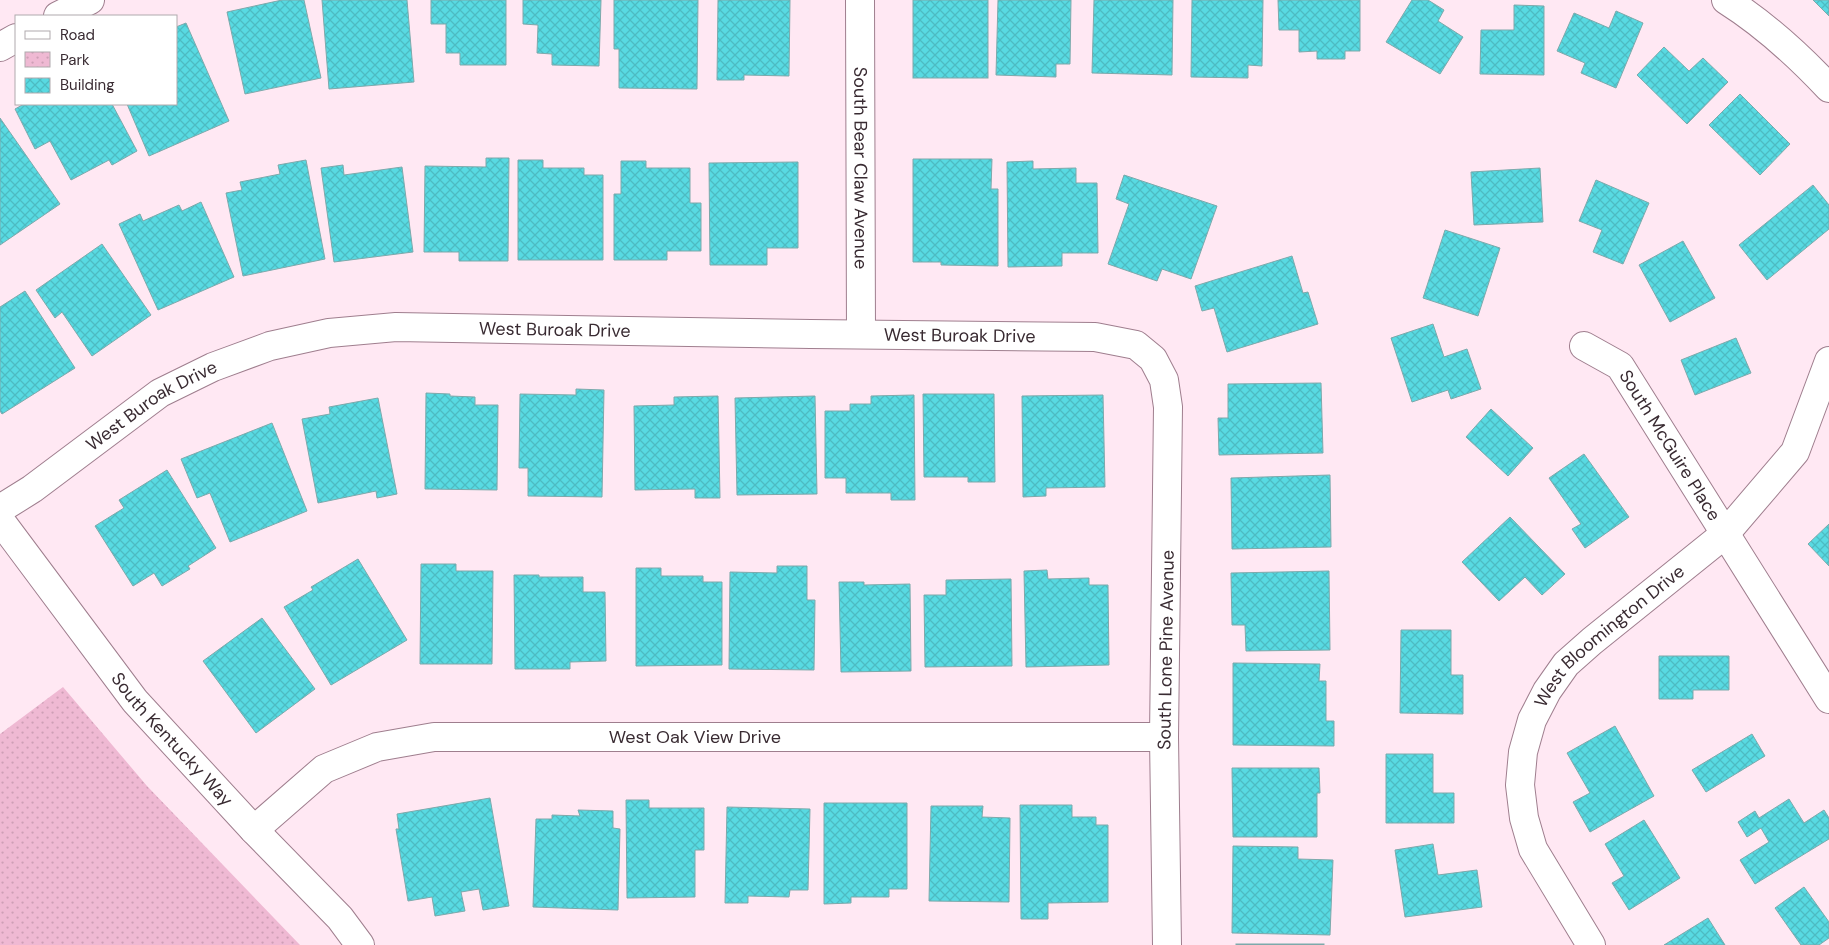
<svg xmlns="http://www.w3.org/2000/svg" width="1829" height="945" font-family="'DM Sans',sans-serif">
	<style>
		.park { fill: url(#park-dots) }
		.building { fill: url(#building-cross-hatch); stroke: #7da9ab }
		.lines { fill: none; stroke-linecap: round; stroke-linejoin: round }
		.street-casing { stroke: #9f7e8e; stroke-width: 30 }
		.secondary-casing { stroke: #9f7e8e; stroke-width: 30 }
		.street { stroke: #fff; stroke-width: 28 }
		.secondary { stroke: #fff; stroke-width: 28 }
		.labels { text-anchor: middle; stroke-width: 5; stroke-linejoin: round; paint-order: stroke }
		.street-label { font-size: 18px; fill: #392b32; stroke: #fff }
	</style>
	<defs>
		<pattern id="park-dots" width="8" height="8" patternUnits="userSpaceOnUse" patternTransform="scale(1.25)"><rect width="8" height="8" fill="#efb9d3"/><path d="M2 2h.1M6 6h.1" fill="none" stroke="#ce9fb6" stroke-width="1.8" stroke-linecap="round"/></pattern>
		<pattern id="building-cross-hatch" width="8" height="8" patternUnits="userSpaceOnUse" patternTransform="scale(1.25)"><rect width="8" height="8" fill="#58dae2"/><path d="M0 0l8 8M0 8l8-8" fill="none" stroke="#4dbbc2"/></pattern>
	</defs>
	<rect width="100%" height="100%" fill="#ffe8f3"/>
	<path class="park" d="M63,687L147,786L300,945H0V734Z"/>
	<g class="building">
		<path d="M282,0H304L321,78L245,94L227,12Z"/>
		<path d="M322,0H407L414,82L329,89Z"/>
		<path d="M431,0H506V65H460V53H446V24H431Z"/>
		<path d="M523,0H601L599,66L552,65V54L537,53L538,25L523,24Z"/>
		<path d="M614,0H698L697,89L619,88V49H614Z"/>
		<path d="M718,0H790L789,76L744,75V80H717Z"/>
		<rect x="913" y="0" width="75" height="78"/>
		<path d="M998,0H1071L1070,64H1056V77L996,75Z"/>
		<path d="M1094,0H1173L1172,75L1092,73Z"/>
		<path d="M1192,0H1263L1262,66L1248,65V78L1191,77Z"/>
		<path d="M1278,0H1360V51H1345V59H1317V51L1299,52V30H1279Z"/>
		<path d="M1412,0H1428L1444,10L1438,21L1463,37L1440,74L1386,42Z"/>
		<path d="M1813,0H1829V16Z"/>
		<path d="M1514,5L1544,6V75L1480,74L1481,30H1514Z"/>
		<path d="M1616,11L1643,23L1616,88L1581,73L1585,63L1557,51L1574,13L1609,28Z"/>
		<path d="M186,23L229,121L149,156L127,104H176V27Z"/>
		<path d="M1664,47L1689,71L1703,58L1728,82L1687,124L1637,75Z"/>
		<path d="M1740,94L1790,144L1760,175L1709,125Z"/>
		<path d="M24,104H112L137,151L112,165L109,160L71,180L50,141L35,149L15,109Z"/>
		<path d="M0,118L60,204L0,245Z"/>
		<path d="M486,158H509L508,261H459V252H424L425,166L486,167Z"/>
		<path d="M913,159H992L991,189H998V266L941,265V262H913Z"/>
		<path d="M306,160L325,259L243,276L226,193L242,190L240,182L280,174L278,165Z"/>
		<path d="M518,160H543V168H584V175H603V260H518Z"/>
		<path d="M621,161H646V168H690V203H701V251H667V260H614V194H621Z"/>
		<path d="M1033,161V169L1076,168V183H1097L1098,253H1062V266L1008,267L1007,162Z"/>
		<path d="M798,162V248H767V265H710L709,163Z"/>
		<path d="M343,165L344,175L402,167L413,252L334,262L321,168Z"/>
		<path d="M1540,168L1543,222L1474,225L1471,172Z"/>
		<path d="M1124,175L1217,206L1191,279L1162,269L1157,281L1108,264L1129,204L1116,199Z"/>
		<path d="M1596,180L1649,203L1623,264L1593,252L1602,230L1579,221Z"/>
		<path d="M1813,185L1829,205V229L1767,280L1739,245Z"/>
		<path d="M201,202L234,277L158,310L119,224L140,214L143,221L179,205L182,211Z"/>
		<path d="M1445,230L1500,248L1478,316L1423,298Z"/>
		<path d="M1683,241L1715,298L1670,322L1639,265Z"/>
		<path d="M102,244L151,315L92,356L62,312L55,318L36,290Z"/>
		<path d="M1292,256L1303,293L1308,292L1318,324L1227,352L1214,308L1202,311L1195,286Z"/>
		<path d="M25,291L75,368L2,414L0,411V307Z"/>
		<path d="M1433,324L1444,357L1467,349L1481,389L1451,399L1448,390L1412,402L1391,338Z"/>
		<path d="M1736,338L1751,373L1695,395L1681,360Z"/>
		<path d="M1321,383L1323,453L1219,455L1218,418H1228V384Z"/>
		<path d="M576,389L604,390L602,497L528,496V468H519L520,394L576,395Z"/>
		<path d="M426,393L450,394V396L475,397V405H498L497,490L425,489Z"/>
		<path d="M923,394H994L995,482H968V477H924Z"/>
		<path d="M914,395L915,500H891V493H846V478H825V411H850V404H871V396Z"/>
		<path d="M1103,395L1105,487L1046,488V496L1023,497L1022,396Z"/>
		<path d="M718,396L720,498H695V489L635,490L634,406L674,405V397Z"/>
		<path d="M815,396L817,494L737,495L735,398Z"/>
		<path d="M378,398L397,494L377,498L376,491L318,503L302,419L330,414L329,407Z"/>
		<path d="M1491,409L1533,448L1508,476L1466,437Z"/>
		<path d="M272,423L307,511L230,542L210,493L197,498L181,459Z"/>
		<path d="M1584,454L1629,517L1585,548L1572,529L1581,524L1549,478Z"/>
		<path d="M167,470L216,548L188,566L190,569L162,586L154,573L133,586L95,526L124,508L119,500Z"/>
		<path d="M1330,475L1331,547L1232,549L1231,478Z"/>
		<path d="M1510,517L1565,574L1542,595L1525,577L1499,601L1462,562Z"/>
		<path d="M1829,524V566L1808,544Z"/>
		<path d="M358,559L407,640L331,685L284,607L313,590L311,587Z"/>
		<path d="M421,564H456V571H493L492,664H420Z"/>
		<path d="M777,566H807V600H815L814,670L729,669L730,572L777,573Z"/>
		<path d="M636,568H661V576H703V582H722V665L636,666Z"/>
		<path d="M1047,570L1048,579L1089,578V585H1108L1109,665L1026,667L1024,571Z"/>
		<path d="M1329,571L1330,650L1246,651L1245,625H1232L1231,573Z"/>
		<path d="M514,575H539V577H583V592H605L606,661L570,662V669H515Z"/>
		<path d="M1011,579L1012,666L925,667L924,595H946V580Z"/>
		<path d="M839,582H864V585L910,584L911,671L841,672Z"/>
		<path d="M262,618L315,689L256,733L203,661Z"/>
		<path d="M1401,630H1451V675H1463V714L1400,713Z"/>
		<path d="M1659,656H1729V690H1693V699H1659Z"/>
		<path d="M1233,663L1320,664L1319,681H1326V721H1334V746L1233,745Z"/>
		<path d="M1615,726L1654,796L1590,832L1573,802L1590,793L1567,753Z"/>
		<path d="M1752,734L1765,756L1706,792L1692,770Z"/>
		<path d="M1386,754H1433V793H1454V823H1386Z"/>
		<path d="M1232,768H1319L1320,793H1317V837H1233Z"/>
		<path d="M490,798L509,906L483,910L479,889L461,892L465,911L435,916L432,897L408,901L396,829H399L397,814Z"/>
		<path d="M1789,799L1804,823L1824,810L1829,818V839L1755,884L1740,860L1769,842L1761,828L1747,837L1738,822L1755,811L1759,818Z"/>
		<path d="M626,800H649V808H704V850H695V897L627,898Z"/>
		<path d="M824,803H907V889H889V897H851V903L824,904Z"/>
		<path d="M1020,805H1072V817H1096V825H1108V902L1048,903V919H1021Z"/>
		<path d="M931,806H983L982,817L1010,818L1009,902L929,901Z"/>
		<path d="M727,807L810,809L808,890H790L789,897L748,896V903H725Z"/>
		<path d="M578,810L613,811V828L620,829L618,910L533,907L536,819H552V815L580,816Z"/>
		<path d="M1644,820L1680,878L1629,910L1612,883L1624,876L1605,844Z"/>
		<path d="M1433,844L1438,875L1477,870L1482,907L1405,917L1395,850Z"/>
		<path d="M1233,846L1298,847V859L1333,860L1330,935L1232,933Z"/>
		<path d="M1804,887L1829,922V938L1819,945H1801L1775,908Z"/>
		<path d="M1708,918L1725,945H1664Z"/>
		<rect x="1236" y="944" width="88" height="1"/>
	</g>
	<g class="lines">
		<g class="street-casing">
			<g id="street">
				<path id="s1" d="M860,0L861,334"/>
				<path d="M1726,0C1764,24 1798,55 1829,88"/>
				<path d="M58,16L90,0"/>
				<path d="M0,47L16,38"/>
				<path id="s2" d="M1584,346L1620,366L1829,699"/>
				<path id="s3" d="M0,509L32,489L160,393L213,367L270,346L329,333L396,327L811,334L1095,337L1136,345L1153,359L1164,380L1168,407L1164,737L1167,945"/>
				<path id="s4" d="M254,830L324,769L377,747L434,737H1164"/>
				<path id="s5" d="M1591,945L1533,849L1524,818L1520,785L1523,752L1532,720L1547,691L1566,664L1592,641L1725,534L1795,452L1829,361"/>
			</g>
		</g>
		<g class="secondary-casing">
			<g id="secondary">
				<path id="s6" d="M0,520L135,701L254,830L340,918L360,945"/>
			</g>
		</g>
		<use href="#street" class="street"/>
		<use href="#secondary" class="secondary"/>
	</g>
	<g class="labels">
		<g class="street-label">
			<text dy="6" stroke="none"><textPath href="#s1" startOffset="168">South Bear Claw Avenue</textPath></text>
			<text dy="6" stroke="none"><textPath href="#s3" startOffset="604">West Buroak Drive</textPath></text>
			<text dy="6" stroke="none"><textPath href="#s3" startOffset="1009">West Buroak Drive</textPath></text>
			<text dy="6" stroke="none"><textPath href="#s3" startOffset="184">West Buroak Drive</textPath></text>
			<text dy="6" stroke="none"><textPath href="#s2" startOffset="135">South McGuire Place</textPath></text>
			<text dy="6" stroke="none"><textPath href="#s5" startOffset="360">West Bloomington Drive</textPath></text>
			<text transform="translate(1166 650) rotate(-89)" y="6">South Lone Pine Avenue</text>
			<text dy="6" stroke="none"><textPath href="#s4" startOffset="469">West Oak View Drive</textPath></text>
			<text dy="6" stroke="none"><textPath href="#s6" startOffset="279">South Kentucky Way</textPath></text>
		</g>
	</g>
	<rect x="15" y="15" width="162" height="90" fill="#ffffff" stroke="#b0aaad"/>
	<rect x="25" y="31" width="25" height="8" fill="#ffffff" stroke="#b0aaad"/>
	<text x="60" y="40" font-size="15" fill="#392b32">Road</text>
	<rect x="25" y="52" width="25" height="15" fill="url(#park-dots)" stroke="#b0aaad"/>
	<text x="60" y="65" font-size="15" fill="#392b32">Park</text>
	<rect x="25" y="78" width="25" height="15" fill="url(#building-cross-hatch)" stroke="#b0aaad"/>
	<text x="60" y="90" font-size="15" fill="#392b32">Building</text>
</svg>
